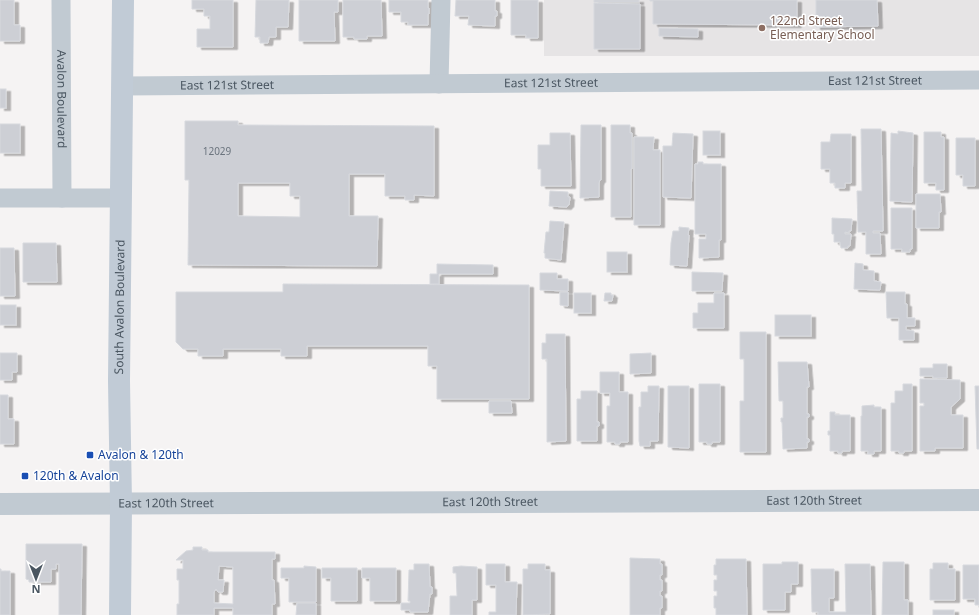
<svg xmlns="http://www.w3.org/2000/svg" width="979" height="615" font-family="'Noto Sans',sans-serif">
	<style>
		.education { fill: #e6e4e5 }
		.building { fill: #cdcfd5; stroke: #d7d9de; fill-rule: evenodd; filter: url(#shadow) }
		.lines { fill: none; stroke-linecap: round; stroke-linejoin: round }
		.minor { stroke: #c1cad2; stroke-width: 19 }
		.tertiary { stroke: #c1cad2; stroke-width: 22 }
		.secondary { stroke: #c1cbd6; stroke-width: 22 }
		.education-dot { fill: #8d6e63; stroke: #fff; stroke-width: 1.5 }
		.transit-dot { fill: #1a4fb4; stroke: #fff; stroke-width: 1.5 }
		.labels { text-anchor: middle; stroke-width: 3; stroke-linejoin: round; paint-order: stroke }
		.number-label { font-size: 10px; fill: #6b747e }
		.education-label { font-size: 12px; fill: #785e54; stroke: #fff; text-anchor: start }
		.street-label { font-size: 12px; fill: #4a5661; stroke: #fff }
		.transit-label { font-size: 12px; fill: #164399; stroke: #fff; text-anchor: start }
	</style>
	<defs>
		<filter id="shadow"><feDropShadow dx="4.5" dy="2.5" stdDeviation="0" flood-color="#0004"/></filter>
	</defs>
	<rect width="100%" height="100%" fill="#f5f3f3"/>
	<rect class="education" x="544" y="0" width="435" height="56"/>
	<g class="building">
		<path d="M0,0H14V25H20V41H0Z"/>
		<path d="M192,0H233V47H197V29H210V16H204V9H192Z"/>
		<path d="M256,0H289L288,27H276V37H269L268,43H260V37H255Z"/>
		<path d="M299,0H338V12H334L335,41H299Z"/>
		<path d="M343,0H381L382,36H367V39H354V37H343Z"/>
		<path d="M389,0H428V8H429V14H428V25H408V22H401V12H389Z"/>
		<path d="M456,0H495V11H497V16H495V26L468,25L469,16H455Z"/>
		<path d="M511,0H538V38H526V35H511Z"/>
		<rect x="594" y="0" width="45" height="2"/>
		<path d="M650,0H797V25L653,24V1H650Z"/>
		<path d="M816,0H877L878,26L816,27Z"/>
		<path d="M594,3L640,4V49H594Z"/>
		<path d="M659,28L698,29V37L659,36Z"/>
		<rect x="0" y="89" width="6" height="19"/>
		<path d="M185,121H238V125L434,126V196L414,195V200H405V196H385V174H349V216H378L377,266L188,265L189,180H185ZM238,183H290V196H300V217L238,216Z"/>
		<rect x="0" y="124" width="20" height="29"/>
		<path d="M581,125H601V180H600L599,183V197L580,198Z"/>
		<path d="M611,125H630V133H632V169H631V217H611Z"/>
		<path d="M861,129H881L883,231H873V233H880L881,254H866V232H858L857,191H862Z"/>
		<rect x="703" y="131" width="17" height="24"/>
		<path d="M898,131L913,133L912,202L890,201L891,133L898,134Z"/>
		<path d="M924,132H941V137H944V190H936V183H924Z"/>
		<path d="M550,133H570L571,186H541V169H538V145H550Z"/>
		<path d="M673,133L693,134L691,198L663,197V146H672Z"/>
		<path d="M831,134H851V183H845V188H835V183H830V169H821V142H830Z"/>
		<path d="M634,137H654L653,150H660V225H634Z"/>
		<path d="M956,138H975V186H963V175H956Z"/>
		<path d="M698,162H703V164H721V240H719V257L699,258V239H706V234H695V164H698Z"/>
		<path d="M550,191L568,192V197H570L569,205H568L567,207L549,206Z"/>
		<path d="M916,194H940L941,212H939V228H916Z"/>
		<path d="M891,208H912V249H910V252H902V249H891Z"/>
		<path d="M832,218L852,219L851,231H849V233L845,232V234H851L850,246H848V248H841L840,242H834V234H832Z"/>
		<path d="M550,221L564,222L561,260L545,258V253H544L546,232H549Z"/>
		<path d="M679,227L689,228L688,235H689L687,266L670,265L671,243L673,231H679Z"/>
		<path d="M23,243H56L57,282H23Z"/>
		<path d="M0,248H14L15,296H0Z"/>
		<rect x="607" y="252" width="20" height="20"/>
		<path d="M855,263L863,264V270L874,271V281L881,282L880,290L854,289Z"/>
		<path d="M437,264L493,265V274H439V284H430V274H437Z"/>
		<path d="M692,272L723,273L722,291H692Z"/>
		<path d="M540,273H557V279H568V291L540,290Z"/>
		<path d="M283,284L529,285V399H437V366H428V346H307V356H281V349H223V356H198V349H183L176,342V292H283Z"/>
		<path d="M560,292H568V306L560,305Z"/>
		<path d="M886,292H905V304H907V318H915V326H906V330L914,331V340H899V318H887Z"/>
		<rect x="574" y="293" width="17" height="20"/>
		<path d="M605,293H611V295H613L612,301H604Z"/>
		<path d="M714,293H724V328H693V313H698V303H714Z"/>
		<rect x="0" y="305" width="16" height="20"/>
		<rect x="775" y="315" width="36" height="21"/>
		<path d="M740,332H766V452H740V401H744V359H740Z"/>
		<path d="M546,334H565L566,441L547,442V359H542V343H546Z"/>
		<path d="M0,353H17V372H12V380H0Z"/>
		<path d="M651,353V373L630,374V354Z"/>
		<path d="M778,362H807L809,387H807V414H809V417H807V439H809V442H807V448L783,449L782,422H781V418H783V401H779Z"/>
		<path d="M933,364H947V378H933V376H920V368H933Z"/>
		<path d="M600,372H619V392H628V442H620V444H615V442H607V406H610V393H600Z"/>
		<path d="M920,379L960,380V399L951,407V415H963V448H935V451H920V406H924V403H920Z"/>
		<path d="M699,384H720V442H712V444H707V442H699Z"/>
		<path d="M903,384H912V451H904V453H899V451H891V403H895V391H903Z"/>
		<path d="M648,386H659L658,441H650V446H640L639,441V407H641V392H648Z"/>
		<path d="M668,386H689V448L668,447Z"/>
		<path d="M975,386H979V449H977Z"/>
		<path d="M581,391H597V422H599V426H597V441H577V399H581Z"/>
		<path d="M0,395H8V419H14V444H0Z"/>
		<path d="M489,401H511L512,413H489Z"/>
		<path d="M874,405V407H881V451H874V454H868V451H861V416H862V406Z"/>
		<path d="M830,412H835V415H850V451H842V453H838V451H830V435H828V431H830Z"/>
		<path d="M26,544H82L81,615H59V564H56V569H51V582H29V580L26,579Z"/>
		<path d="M193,547H202V550H208V552H275V559H272V580H274L275,604H272V615H233V608H214V615H177V604H179V580H177V569H183V560H176L186,551L193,550ZM219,566L233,567V604L214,603V592L216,589L218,592H223L224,580H218Z"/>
		<path d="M630,558L660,559V564H662V575H660V580H662V591H660V596H662V608H660V615H630Z"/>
		<path d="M716,559H746L747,615H716V608H714V596H717V591H714V580H717V575H714V565H716Z"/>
		<path d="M782,562H798V584H791V592H785V610H763V564H782Z"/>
		<path d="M883,562H904V600H908V615H882Z"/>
		<path d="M933,563H948V569H955V600H930V569H933Z"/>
		<path d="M414,564H429L430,587H432V594H430L428,612H410V610H401V603H410V601H408L409,570H414Z"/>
		<path d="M486,564H505V582H517L516,615H489V612H496V585H486Z"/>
		<path d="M528,564H545V570H550V614L523,615V569H528Z"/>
		<path d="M845,564H870L871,615H818V612H812L811,569H834V598H829V612H846Z"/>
		<path d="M963,565H979V605H975V599H963Z"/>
		<path d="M304,566L316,567V602H289V578H281V568H304Z"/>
		<path d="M461,566L477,567V600H472V615H450V596H457L456,573H453V567Z"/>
		<path d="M322,568H357V601H331V578H322Z"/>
		<path d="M362,568H396V601H370V578H362Z"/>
		<path d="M0,569H1V571H10V615H0Z"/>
		<path d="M297,603H316V615H296Z"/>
		<rect x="933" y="610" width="21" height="5"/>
	</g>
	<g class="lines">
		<g class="minor">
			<path id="s1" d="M61,0L62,198"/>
			<path d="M439,84L441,0"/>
			<path id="s2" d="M123,86L979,80"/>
			<path d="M0,198H121"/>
		</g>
		<path class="tertiary" id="s3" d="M0,504L979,500"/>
		<path class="secondary" id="s4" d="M120,615L121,504L119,381L123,0"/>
	</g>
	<circle class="education-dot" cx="762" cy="28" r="4"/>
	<g class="transit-dot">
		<rect x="86" y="451" width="8" height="8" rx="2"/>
		<rect x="21" y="472" width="8" height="8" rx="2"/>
	</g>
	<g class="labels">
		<g class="number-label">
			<text x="217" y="155">12029</text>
		</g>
		<g class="education-label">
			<text x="770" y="25">122nd Street<tspan x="770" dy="14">Elementary School</tspan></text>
		</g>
		<g class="street-label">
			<text dy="4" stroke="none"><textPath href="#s2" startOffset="752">East 121st Street</textPath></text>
			<text dy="4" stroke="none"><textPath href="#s2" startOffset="428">East 121st Street</textPath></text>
			<text dy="4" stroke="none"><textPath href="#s2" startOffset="104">East 121st Street</textPath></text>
			<text dy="4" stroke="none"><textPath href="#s1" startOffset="99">Avalon Boulevard</textPath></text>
			<text dy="4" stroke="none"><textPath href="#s4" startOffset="308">South Avalon Boulevard</textPath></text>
			<text dy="4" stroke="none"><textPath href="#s3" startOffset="814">East 120th Street</textPath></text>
			<text dy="4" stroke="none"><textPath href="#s3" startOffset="490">East 120th Street</textPath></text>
			<text dy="4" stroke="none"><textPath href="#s3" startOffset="166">East 120th Street</textPath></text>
		</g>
		<g class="transit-label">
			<text x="98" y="459">Avalon &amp; 120th</text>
			<text x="33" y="480">120th &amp; Avalon</text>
		</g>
	</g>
	<g transform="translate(36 579) rotate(180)" stroke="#ffffff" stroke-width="3" paint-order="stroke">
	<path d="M0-3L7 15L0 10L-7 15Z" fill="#4a5661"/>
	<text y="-6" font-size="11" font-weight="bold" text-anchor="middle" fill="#4a5661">N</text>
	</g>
</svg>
